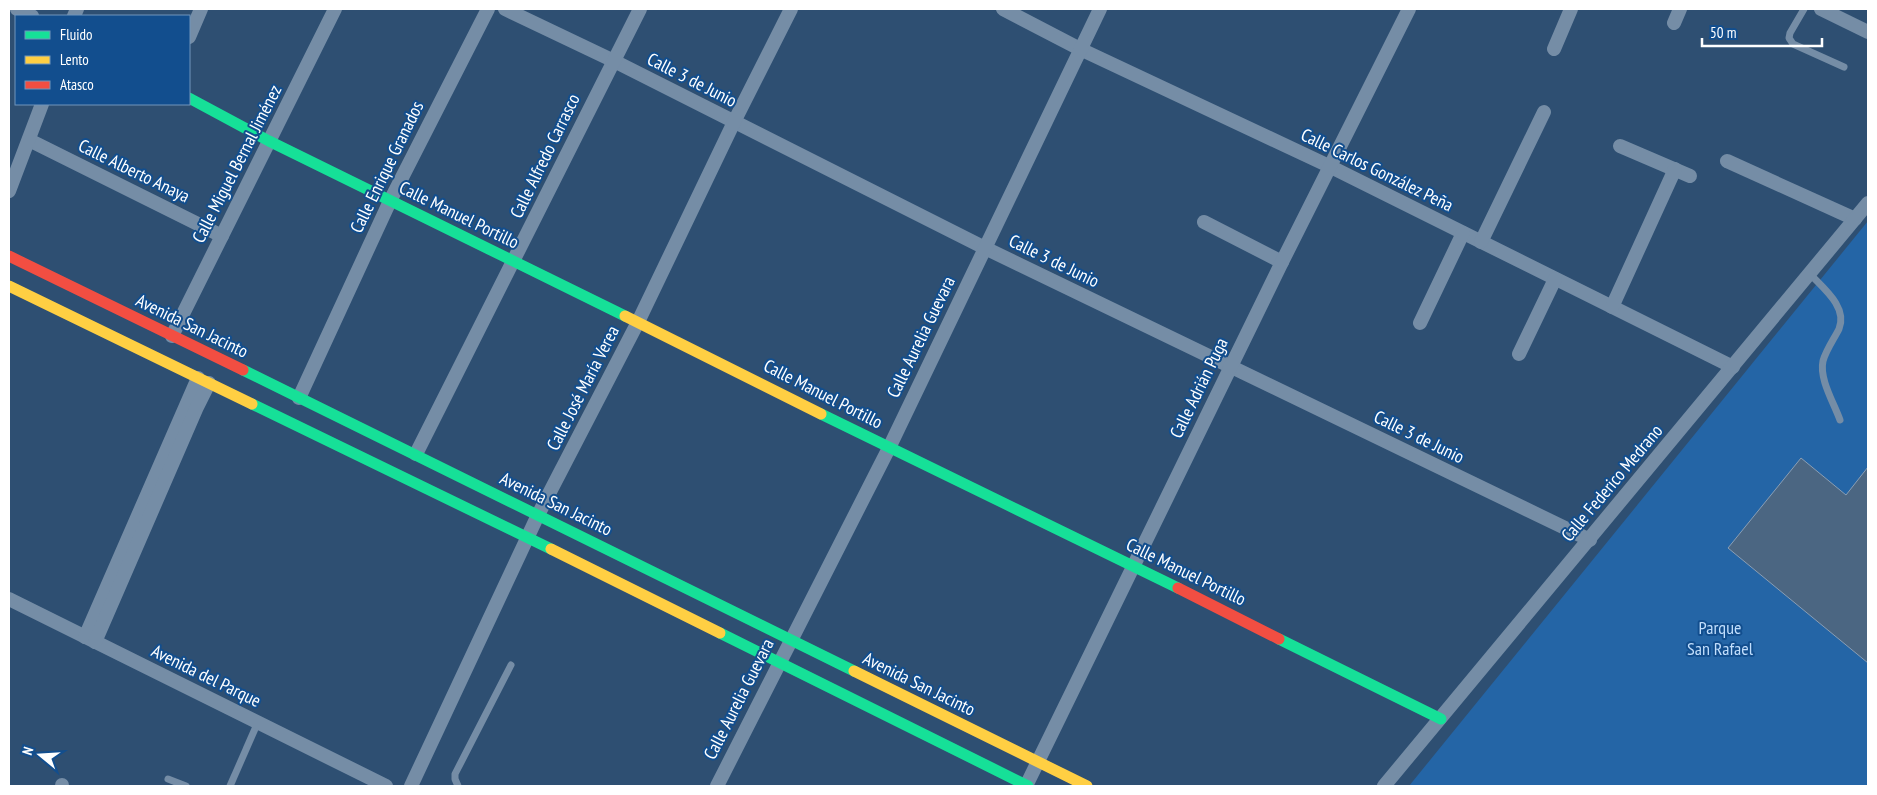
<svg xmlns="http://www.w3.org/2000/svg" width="1877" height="795" font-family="'PT Sans Narrow',sans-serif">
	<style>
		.green { fill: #2465a6 }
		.building { fill: #4b6682; stroke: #8a9eb4 }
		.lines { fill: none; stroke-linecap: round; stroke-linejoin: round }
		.lane { stroke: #758da6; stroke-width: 7 }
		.street { stroke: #758da6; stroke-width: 14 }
		.fast { stroke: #16e098; stroke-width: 11 }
		.slow { stroke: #ffcf43; stroke-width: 11 }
		.jam { stroke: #f24e42; stroke-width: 11 }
		.labels { text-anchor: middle; stroke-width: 4; stroke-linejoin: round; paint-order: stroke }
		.street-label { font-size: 18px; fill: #fff; stroke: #124e8e }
		.park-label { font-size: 18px; fill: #c2dffd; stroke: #124e8e }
	</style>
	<rect width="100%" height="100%" fill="#2e4f72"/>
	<path class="green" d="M1868,221V786H1409Z"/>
	<path class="building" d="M1801,458L1846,495L1868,467V663L1728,548Z"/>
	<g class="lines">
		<g class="lane">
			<path d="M1804,9L1790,33L1789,38L1793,44L1844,67"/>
			<path d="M1810,274C1823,288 1848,307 1839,329C1834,339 1826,350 1823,361C1819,379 1834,403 1840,420"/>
			<path d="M168,779L186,786"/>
			<path d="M230,786L258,722"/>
			<path d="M458,786L455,779V774L511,665"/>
		</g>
		<g class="street">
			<path d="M17,9L32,16"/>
			<path d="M505,9L614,61L985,248L1590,540"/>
			<path d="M1003,9L1080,49L1329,166L1733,367"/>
			<path d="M1821,9L1868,32"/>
			<path d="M74,16L77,9"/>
			<path d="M1674,23L1680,9"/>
			<path d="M189,37L201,9"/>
			<path d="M1554,49L1571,9"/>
			<path d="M29,140L222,236"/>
			<path d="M1620,146L1690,176"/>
			<path d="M1727,161L1855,219"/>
			<path d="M9,191L42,104"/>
			<path d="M1204,222L1282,262"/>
			<path d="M1481,242L1544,112"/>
			<path d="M1612,307L1675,169"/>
			<path d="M1420,323L1463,233"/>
			<path d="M172,336L335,9"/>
			<path d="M1519,354L1555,279"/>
			<path d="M299,398L390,201L488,9"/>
			<path d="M416,454L640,9"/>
			<path d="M9,599L386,786"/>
			<path d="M85,637L198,378"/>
			<path d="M95,642L197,407L209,383"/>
			<path d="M62,786V785"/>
			<path d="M411,786L538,515L638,322L734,122L791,9"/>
			<path d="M717,786L889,448L1100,9"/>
			<path d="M1026,786L1282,262L1409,9"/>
			<path d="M1384,786L1868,203"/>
		</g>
		<g class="fast">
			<path d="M189,98L269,141L625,316"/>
			<path d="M243,370L854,671"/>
			<path d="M252,404L551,549"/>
			<path d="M821,414L1178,588"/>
			<path d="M720,633L1028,786"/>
			<path d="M1279,639L1441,719"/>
		</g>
		<g class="slow">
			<path d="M9,286L252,404"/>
			<path d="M625,316L821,414"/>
			<path d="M551,549L720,633"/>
			<path d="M854,671L1087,786"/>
		</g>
		<g class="jam">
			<path d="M9,256L243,370"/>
			<path d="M1178,588L1279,639"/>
		</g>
	</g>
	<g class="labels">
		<g class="street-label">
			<text transform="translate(692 80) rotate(27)" y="6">Calle 3 de Junio</text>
			<text transform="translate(545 156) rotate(-64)" y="6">Calle Alfredo Carrasco</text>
			<text transform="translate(237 164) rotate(-63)" y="6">Calle Miguel Bernal Jiménez</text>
			<text transform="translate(387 167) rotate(-64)" y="6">Calle Enrique Granados</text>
			<text transform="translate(1377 170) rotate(26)" y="6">Calle Carlos González Peña</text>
			<text transform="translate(134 171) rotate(26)" y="6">Calle Alberto Anaya</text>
			<text transform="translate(459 215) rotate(26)" y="6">Calle Manuel Portillo</text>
			<text transform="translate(1054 261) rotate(26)" y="6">Calle 3 de Junio</text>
			<text transform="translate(192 326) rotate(26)" y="6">Avenida San Jacinto</text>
			<text transform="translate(921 337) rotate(-64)" y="6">Calle Aurelia Guevara</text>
			<text transform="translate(583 388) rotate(-63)" y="6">Calle José María Verea</text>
			<text transform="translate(1199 388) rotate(-64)" y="6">Calle Adrián Puga</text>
			<text transform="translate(823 394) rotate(27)" y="6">Calle Manuel Portillo</text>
			<text transform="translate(1419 437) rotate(26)" y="6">Calle 3 de Junio</text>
			<text transform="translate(1612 483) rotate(-50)" y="6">Calle Federico Medrano</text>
			<text transform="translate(556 504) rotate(26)" y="6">Avenida San Jacinto</text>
			<text transform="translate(1186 572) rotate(26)" y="6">Calle Manuel Portillo</text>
			<text transform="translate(206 676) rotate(26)" y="6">Avenida del Parque</text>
			<text transform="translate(919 684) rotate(26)" y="6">Avenida San Jacinto</text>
			<text transform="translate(739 699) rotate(-63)" y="6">Calle Aurelia Guevara</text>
		</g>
		<g class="park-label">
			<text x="1720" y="634">Parque<tspan x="1720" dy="21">San Rafael</tspan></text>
		</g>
	</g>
	<rect width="1877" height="795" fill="none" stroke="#ffffff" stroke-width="20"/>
	<rect x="15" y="15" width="175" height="90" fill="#124e8e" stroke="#7195bb"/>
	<rect x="25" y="31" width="25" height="8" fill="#16e098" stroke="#7195bb"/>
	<text x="60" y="40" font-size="15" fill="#ffffff">Fluido</text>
	<rect x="25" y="56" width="25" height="8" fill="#ffcf43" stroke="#7195bb"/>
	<text x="60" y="65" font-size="15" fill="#ffffff">Lento</text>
	<rect x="25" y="81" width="25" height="8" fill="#f24e42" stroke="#7195bb"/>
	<text x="60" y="90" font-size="15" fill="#ffffff">Atasco</text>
	<g transform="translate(40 755) rotate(288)" stroke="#124e8e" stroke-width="4" paint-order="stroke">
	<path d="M0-4L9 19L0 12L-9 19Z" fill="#ffffff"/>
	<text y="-8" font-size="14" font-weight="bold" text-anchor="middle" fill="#ffffff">N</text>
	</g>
	<path d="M1702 38v8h120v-8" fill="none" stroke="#ffffff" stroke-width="2.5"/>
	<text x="1710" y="38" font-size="15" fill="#ffffff" stroke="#124e8e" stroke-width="4" paint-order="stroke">50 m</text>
</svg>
